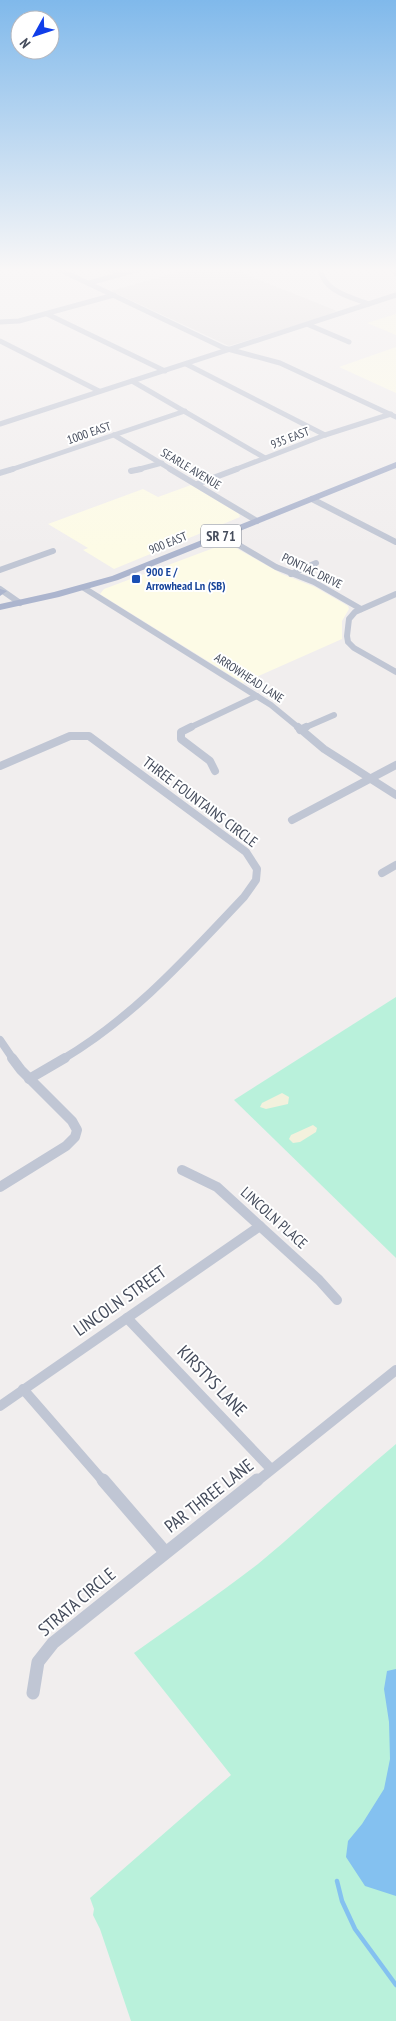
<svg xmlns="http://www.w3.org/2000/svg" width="396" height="2021" font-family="'PT Sans Narrow',sans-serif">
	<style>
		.commercial { fill: #fdfbe6 }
		.education { fill: #e2dfe0 }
		.green { fill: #b9f1db }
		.sand { fill: #f3f1dd }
		.water { fill: #84c1f0 }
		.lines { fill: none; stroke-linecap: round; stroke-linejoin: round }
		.stream { stroke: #84c1f0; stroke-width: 4.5 }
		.street-far4 { stroke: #c0c6d4; stroke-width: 5 }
		.street-far3 { stroke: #c0c6d4; stroke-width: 6 }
		.street-far2 { stroke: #c0c6d4; stroke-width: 8 }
		.street-far1 { stroke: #c0c6d4; stroke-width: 10 }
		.street { stroke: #c0c6d4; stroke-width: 13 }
		.primary { fill: #acb5ce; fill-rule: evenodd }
		.transit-dot { fill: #1a4fb4; stroke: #fff; stroke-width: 2 }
		.labels { text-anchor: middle; stroke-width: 4; stroke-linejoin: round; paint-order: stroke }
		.far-street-label { font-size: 12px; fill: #454c5c; stroke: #fff }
		.far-transit-label { font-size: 12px; font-weight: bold; fill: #164399; stroke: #fff; text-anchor: start }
		.shield { fill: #fff; stroke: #7d828d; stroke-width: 1 }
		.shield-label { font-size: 14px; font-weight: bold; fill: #454c5c }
		.street-label { font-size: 15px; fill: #454c5c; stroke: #fff }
		.near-street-label { font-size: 18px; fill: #454c5c; stroke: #fff }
	</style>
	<rect width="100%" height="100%" fill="#f1eeee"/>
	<g class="commercial">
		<path d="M396,314V335L367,323Z"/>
		<path d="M396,347V393L339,367Z"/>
		<path d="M191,485L239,514L240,517L114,569L83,550L88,548L48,524L143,489L158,497Z"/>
		<path d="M227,543L282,574L315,587L348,606L349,609L342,621V639L243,683L100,594L104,589Z"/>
	</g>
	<path class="education" d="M195,267H227L337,311L320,318L229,346L111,291Z"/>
	<g class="green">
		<path d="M396,997V1258L234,1100Z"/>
		<path d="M396,1444V2021H131L100,1929L93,1915L94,1909L90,1898L231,1775L134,1653C175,1624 218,1595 258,1564C305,1525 349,1483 396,1444Z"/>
	</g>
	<g class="sand">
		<path d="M282,1093L289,1097L288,1104L266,1109L260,1107L262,1103Z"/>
		<path d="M313,1125L317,1128L316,1132L300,1142L293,1143L289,1139L291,1135Z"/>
	</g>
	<path class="water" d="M396,1669V1896L365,1886L346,1857L348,1841L362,1824L384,1789L390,1759L389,1722L384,1689L387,1671Z"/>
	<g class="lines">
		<path class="stream" d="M337,1881L342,1901L355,1929L396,1985"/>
		<g class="street-far4">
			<path d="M12,267L13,269"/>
			<path d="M54,267L224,348L280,363L396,417"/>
			<path d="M104,267L121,274"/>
			<path d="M287,267L320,269"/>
			<path d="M320,267C322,291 350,297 369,304"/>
			<path d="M391,267L396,274"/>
			<path d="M89,283L147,267"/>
			<path d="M47,314L165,371"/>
			<path d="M0,322L19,321L114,295"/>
			<path d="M309,325L349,342"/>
			<path d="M0,341L99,391"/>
			<path d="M186,364L325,435"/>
			<path d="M132,381L265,458"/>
			<path d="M0,424L396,295"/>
			<path d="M114,435L172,470"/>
			<path d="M10,470L185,411"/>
			<path d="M136,470L162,463"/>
			<path d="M234,470L325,435L391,414"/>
		</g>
		<g class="street-far3">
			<path d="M170,469L257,521"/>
			<path d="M131,471L141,469"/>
			<path d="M0,473L13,469"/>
			<path d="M197,484L237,469"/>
			<path d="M312,499L396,542"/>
			<path d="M222,535L276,567L314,582L361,609"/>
			<path d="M0,570L53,551"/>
			<path d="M291,574L316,563"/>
			<path d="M84,588L271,705L299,728"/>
			<path d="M0,589L20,603"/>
			<path d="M396,594L355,612L349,619L347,636L348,642L354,648L396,672"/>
			<path d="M189,728L257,696"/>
			<path d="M304,728L334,715"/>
		</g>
		<g class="street-far2">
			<path d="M191,727L181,732V739L210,761L215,771"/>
			<path d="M298,727L324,749L396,795"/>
			<path d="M300,730L306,727"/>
			<path d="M0,766L70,736H89L246,852L257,869L256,880L244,897C188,956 134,1017 63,1059"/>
			<path d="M292,820L396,765"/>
			<path d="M382,873L396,865"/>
			<path d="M0,1040L13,1059"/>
		</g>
		<g class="street-far1">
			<path d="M29,1079L65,1058"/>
			<path d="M182,1170L217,1187L319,1280L337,1300"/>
			<path d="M0,1187L66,1146L75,1137L77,1130L72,1121L21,1070L12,1058"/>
			<path d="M127,1318L271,1469"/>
			<path d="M23,1389L104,1482"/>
			<path d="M0,1406L260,1226"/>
			<path d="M256,1482L396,1370"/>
		</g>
		<g class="street">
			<path d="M103,1480L165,1552"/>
			<path d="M33,1693L38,1662L53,1643L257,1480"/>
		</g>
		<g class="primary">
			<path d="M396,462V468L118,580L59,597L0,610V604L54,592L112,576Z"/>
			<path d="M0,589L7,591L0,596Z"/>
		</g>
	</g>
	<linearGradient id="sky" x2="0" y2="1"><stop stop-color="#80b9eb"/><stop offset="0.49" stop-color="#f9f7f7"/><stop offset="1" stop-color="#f9f7f7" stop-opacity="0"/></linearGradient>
	<rect width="396" height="550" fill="url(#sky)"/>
	<rect class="transit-dot" x="131" y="574" width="10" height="10" rx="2.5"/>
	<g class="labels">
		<g class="far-street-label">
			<text transform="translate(89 433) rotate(-19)" y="4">1000 EAST</text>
			<text transform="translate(290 438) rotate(-21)" y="4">935 EAST</text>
			<text transform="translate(191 469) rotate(31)" y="4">SEARLE AVENUE</text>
			<text transform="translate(168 543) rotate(-22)" y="4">900 EAST</text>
			<text transform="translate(312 571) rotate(26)" y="4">PONTIAC DRIVE</text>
			<text transform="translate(249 678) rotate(33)" y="4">ARROWHEAD LANE</text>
		</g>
		<g class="far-transit-label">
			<text x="146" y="576">900 E /<tspan x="146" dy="14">Arrowhead Ln (SB)</tspan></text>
		</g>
		<rect class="shield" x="201" y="524.5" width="40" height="23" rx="4"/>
		<g class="shield-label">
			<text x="221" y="541">SR 71</text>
		</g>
		<g class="street-label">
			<text transform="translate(200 802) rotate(37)" y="5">THREE FOUNTAINS CIRCLE</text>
			<text transform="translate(274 1218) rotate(42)" y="5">LINCOLN PLACE</text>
		</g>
		<g class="near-street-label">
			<text transform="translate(120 1301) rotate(-35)" y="6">LINCOLN STREET</text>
			<text transform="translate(212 1381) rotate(46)" y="6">KIRSTYS LANE</text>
			<text transform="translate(209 1496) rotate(-38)" y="6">PAR THREE LANE</text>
			<text transform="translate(77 1602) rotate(-40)" y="6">STRATA CIRCLE</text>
		</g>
	</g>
	<g transform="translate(35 35) rotate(230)"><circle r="24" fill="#ffffff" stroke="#b5b7be"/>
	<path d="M0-4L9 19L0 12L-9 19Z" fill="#103ee9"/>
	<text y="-8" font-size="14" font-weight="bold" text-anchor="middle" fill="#454c5c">N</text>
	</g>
</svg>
